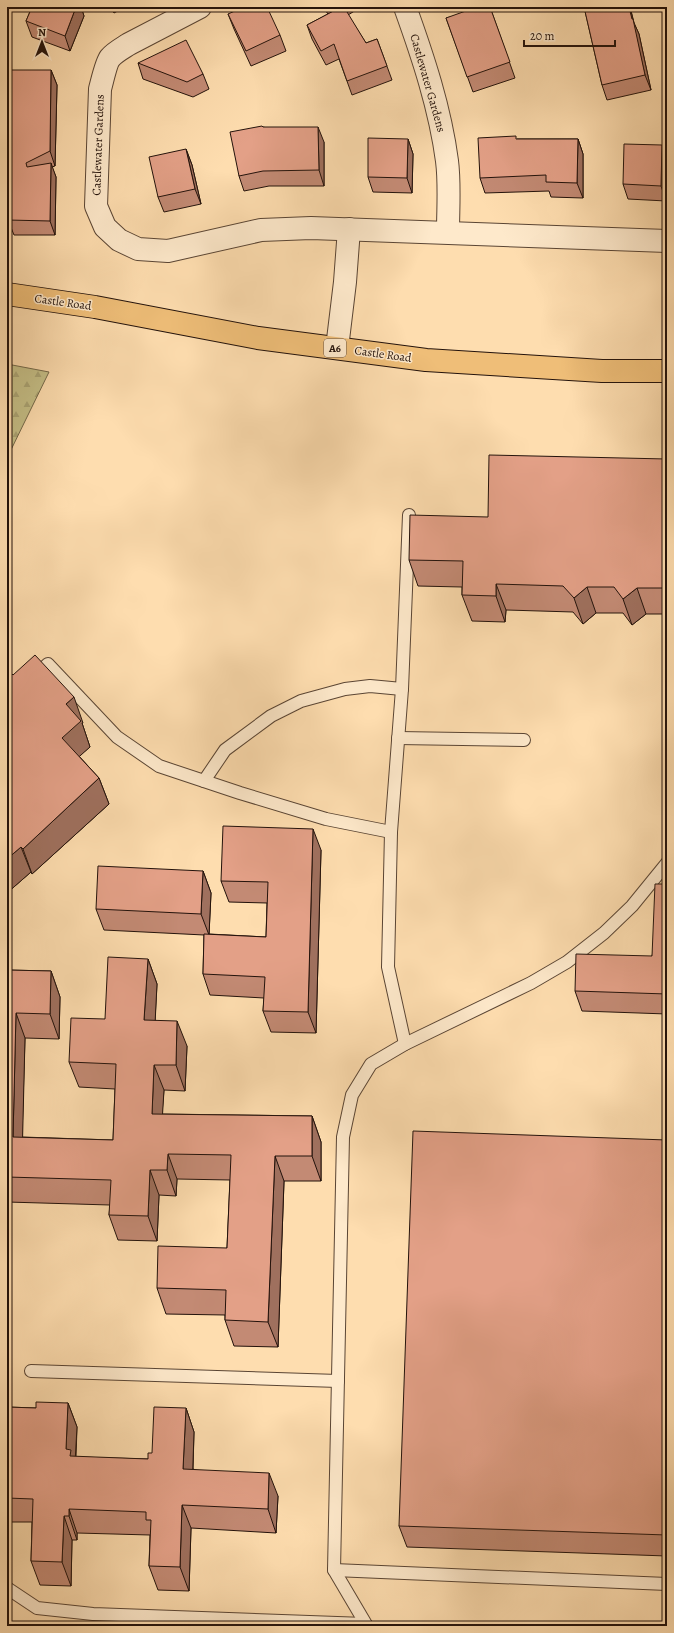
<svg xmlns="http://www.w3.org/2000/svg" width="674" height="1633" font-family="Alegreya,serif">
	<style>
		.forest { fill: url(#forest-firs); stroke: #746849 }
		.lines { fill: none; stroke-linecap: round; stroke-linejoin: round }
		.lane-casing { stroke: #5a4534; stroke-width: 14 }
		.street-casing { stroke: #5a4534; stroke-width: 24 }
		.primary-casing { stroke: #23120b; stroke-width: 24 }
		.lane { stroke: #fee9cb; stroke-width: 12 }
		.street { stroke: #fee9cb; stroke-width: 22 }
		.primary { stroke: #efbe78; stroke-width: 22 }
		.wall { fill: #c38a74; stroke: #23120b }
		.shaded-wall { fill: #9f705e; stroke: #23120b }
		.building { fill: #e3a087; stroke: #23120b }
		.labels { text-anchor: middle; stroke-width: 3; stroke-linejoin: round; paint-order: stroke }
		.shield { fill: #fee9cb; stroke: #655245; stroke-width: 1 }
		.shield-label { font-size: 11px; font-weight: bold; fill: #23120b }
		.street-label { font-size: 12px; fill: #23120b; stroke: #fee9cb }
	</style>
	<defs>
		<pattern id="forest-firs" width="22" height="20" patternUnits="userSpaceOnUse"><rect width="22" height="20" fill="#c5bf87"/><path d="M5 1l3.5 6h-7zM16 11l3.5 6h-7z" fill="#a9a373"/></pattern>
	</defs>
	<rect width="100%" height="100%" fill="#feddaf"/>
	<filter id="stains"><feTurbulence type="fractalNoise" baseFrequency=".005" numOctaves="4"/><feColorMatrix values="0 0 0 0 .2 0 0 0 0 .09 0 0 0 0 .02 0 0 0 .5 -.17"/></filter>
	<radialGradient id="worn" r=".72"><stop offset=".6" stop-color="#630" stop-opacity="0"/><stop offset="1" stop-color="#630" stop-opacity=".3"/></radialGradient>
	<path class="forest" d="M7,364L49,372L7,458Z"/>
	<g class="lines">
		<g class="lane-casing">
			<g id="lane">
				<path d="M34,677L48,664L117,737L159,766L240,793L326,819L391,832"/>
				<path d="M398,738L524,740"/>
				<path d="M204,781L225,750L271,716L301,701L345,689L370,686L402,689"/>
				<path d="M405,1044L388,967L391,832L402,689L409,515"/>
				<path d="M31,1371L338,1381"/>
				<path d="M334,1570L667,1584"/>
				<path d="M7,1588L37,1608L93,1614L365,1624"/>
				<path d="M367,1626L334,1570L343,1137L352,1095L371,1064L405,1044L531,983L567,962L604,933L632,906L667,863"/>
			</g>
		</g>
		<g class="street-casing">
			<g id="street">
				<path d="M200,7L129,44C123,48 115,52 110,58C106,63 102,82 100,89L96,206L105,227L119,240L138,249L168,251L261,230L311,228L667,241"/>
				<path d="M405,7C423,57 440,108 447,161C450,184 448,209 448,232"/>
				<path d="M337,348L345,282L349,229"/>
			</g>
		</g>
		<g class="primary-casing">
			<path id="primary" d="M7,294L95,307L258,338L426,360L602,371H667"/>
		</g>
		<use href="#lane" class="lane"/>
		<use href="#street" class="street"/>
		<use href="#primary" class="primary"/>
	</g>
	<g class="wall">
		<path d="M32,7H81L84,16L70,51L32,37L26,21Z"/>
		<path d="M110,7H125L114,13Z"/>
		<path d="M323,7H361L348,15L366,43L377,39L392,80L352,95L339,59L326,65L312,39L307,25L328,14Z"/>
		<path d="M490,7L515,78L473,92L446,18Z"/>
		<path d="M583,7H630L634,23L639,34L651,90L607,100L602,85L585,11Z"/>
		<path d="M228,14L280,35L286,51L251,66L234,29Z"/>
		<path d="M138,63L203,74L209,89L193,97L143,79Z"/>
		<path d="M51,70L57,85L55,166L52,167L56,177L55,235H14L8,220V213H7V123H9Z"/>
		<path d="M263,127L324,142V186H269L244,191L239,176Z"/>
		<path d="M408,139L413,154L412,193L373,192L368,177Z"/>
		<path d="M517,139H578L583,154V198L551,197L549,191L485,193L480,178Z"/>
		<path d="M186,149L192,165L201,204L164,212L158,197Z"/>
		<path d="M667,158L666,201L628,199L623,184Z"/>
		<path d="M667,459V614H646L632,625L623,613H596L583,624L573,612L506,610L505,622L472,621L462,595V587L418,586L409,560Z"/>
		<path d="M7,669L13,675L83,723H82L90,747L79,756L99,778L109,804L32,874L31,872L7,893Z"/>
		<path d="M321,850L316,1033L271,1032L263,1011L264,998L210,995L203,974L204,935L104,930L96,909L203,871L211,893L209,934L266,937L267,903L229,902L221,881Z"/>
		<path d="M667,884V1014L582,1011L575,991L652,956Z"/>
		<path d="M148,959L157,984L155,1020L187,1046L185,1091L164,1090L162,1114L312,1116L321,1142V1181H284L278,1347L234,1346L225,1320V1315L166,1314L157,1288L227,1248L230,1180L177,1179L176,1196L159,1195L157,1241L118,1240L109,1215L110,1205L7,1202V970L51,971L60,997L59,1039L25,1038L22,1137L113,1140L115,1089L79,1087L69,1062L105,1019Z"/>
		<path d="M667,1140V1556L407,1547L399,1526Z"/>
		<path d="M68,1403L77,1427L76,1457L148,1459L186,1408L194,1432L193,1469L278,1496L276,1533L191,1528L189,1591L158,1590L149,1566L150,1535L77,1533V1540H72L71,1586L40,1585L31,1561L32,1522H7V1407L36,1408Z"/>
	</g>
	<g class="shaded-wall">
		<path d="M76,7H81L84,16L70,51L65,36Z"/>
		<path d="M629,7H630L634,23L639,34L651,90L645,75Z"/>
		<path d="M51,70L57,85L55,166L50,151Z"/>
		<path d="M318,127L324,142V186L319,170Z"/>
		<path d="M408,139L413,154L412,193L407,178Z"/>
		<path d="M578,139L583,154V198L577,183Z"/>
		<path d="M662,145L667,158L666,201L661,186Z"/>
		<path d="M186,149L192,165L201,204L195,189Z"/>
		<path d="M51,163L56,177L55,235L50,221Z"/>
		<path d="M667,522V594L665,588Z"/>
		<path d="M496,584L506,610L505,622L496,596Z"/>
		<path d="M587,587L596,613L583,624L574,598Z"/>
		<path d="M637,588L646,614L632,625L623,599Z"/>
		<path d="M74,697L83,723H82L90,747L72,763L62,738L66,704Z"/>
		<path d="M99,778L109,804L32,874L23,849Z"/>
		<path d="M313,829L321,850L316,1033L308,1012Z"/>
		<path d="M21,847L31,872L7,893V859Z"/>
		<path d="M203,871L211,893L209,935L201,914Z"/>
		<path d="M148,959L157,984L154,1045L144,1020Z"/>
		<path d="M51,971L60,997L59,1039L50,1014Z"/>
		<path d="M16,1013L25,1038L22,1162L13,1137Z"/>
		<path d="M177,1021L187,1046L185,1091L176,1065Z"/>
		<path d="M154,1065L164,1090L161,1139L152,1114Z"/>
		<path d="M312,1116L321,1142V1181L312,1156Z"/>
		<path d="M168,1154L177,1179L176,1196L167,1170Z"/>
		<path d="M275,1156L284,1181L278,1347L268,1322Z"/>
		<path d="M150,1170L159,1195L157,1241L148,1216Z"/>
		<path d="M68,1403L77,1427L75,1463L79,1474L66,1449Z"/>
		<path d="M186,1408L194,1432L192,1493L183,1469Z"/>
		<path d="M269,1473L278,1496L276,1533L268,1509Z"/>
		<path d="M182,1505L191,1528L189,1591L180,1567Z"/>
		<path d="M69,1509L77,1533V1540L69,1516Z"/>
		<path d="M64,1516L72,1540L71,1586L62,1562Z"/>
	</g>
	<g class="building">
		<path d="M32,7H76L65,36L26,21Z"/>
		<path d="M244,7H267L280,35L246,51L228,14Z"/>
		<path d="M341,7H344L366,43L377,39L387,66L347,81L334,44L321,51L307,25Z"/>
		<path d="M477,7H490L510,62L467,77L446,18Z"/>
		<path d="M584,7H629L632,19H633L645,75L602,85Z"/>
		<path d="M186,40L203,74L187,82L138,63Z"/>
		<path d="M10,70H51L50,151L26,163L27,167L51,163L50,221L8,220L9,199H7V123H9Z"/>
		<path d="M262,126L263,127H318L319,170L263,171L239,176L230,132Z"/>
		<path d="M516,136V139H578L577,183L546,182V175L480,178L478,138Z"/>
		<path d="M368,138L408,139L407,178L368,177Z"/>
		<path d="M624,144L662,145L661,186L623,184Z"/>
		<path d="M186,149L195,189L158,197L149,157Z"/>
		<path d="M489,455L667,459V521L665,588H637L623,599L614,587H587L574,598L563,586L496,584V596L462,595L463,561L409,560L410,515L488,517Z"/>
		<path d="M35,655L74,697L66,704L81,721L62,738L99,778L23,849L21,847L7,859V669L13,675Z"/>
		<path d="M223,826L313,829L308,1012L263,1011L265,977L203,974L204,934L266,937L268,882L221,881Z"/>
		<path d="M98,866L203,871L201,914L96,909Z"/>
		<path d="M655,884H667V994L575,991L576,954L652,956Z"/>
		<path d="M108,957L148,959L144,1020L177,1021L176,1065H154L152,1114L312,1116V1156H275L268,1322L225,1320L226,1290L157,1288L158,1246L227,1248L231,1155L168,1154L167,1170H150L148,1216L109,1215L111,1180L7,1177V970L51,971L50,1014L16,1013L13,1137L113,1140L116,1064L69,1062L71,1018L105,1019Z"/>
		<path d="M413,1131L667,1140V1535L399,1526Z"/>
		<path d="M36,1402L68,1403L66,1449L71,1450L70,1456L148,1459V1453H152L154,1407L186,1408L183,1469L269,1473L268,1509L182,1505L180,1567L149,1566L151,1520H146V1512L69,1509V1516H64L62,1562L31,1561L33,1499L7,1498V1407L36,1408Z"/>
	</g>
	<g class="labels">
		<rect class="shield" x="324" y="339" width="22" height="18" rx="3"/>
		<g class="shield-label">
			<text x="335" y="352">A6</text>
		</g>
		<g class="street-label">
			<text transform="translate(428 83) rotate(74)" y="4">Castlewater Gardens</text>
			<text transform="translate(98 145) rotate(-88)" y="4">Castlewater Gardens</text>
			<text transform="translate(63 302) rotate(8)" y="4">Castle Road</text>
			<text transform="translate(383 354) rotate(8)" y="4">Castle Road</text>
		</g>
	</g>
	<rect width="674" height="1633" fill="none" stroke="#feddaf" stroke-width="24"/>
	<rect x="8" y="8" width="658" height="1617" fill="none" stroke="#23120b" stroke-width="2"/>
	<rect x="12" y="12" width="650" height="1609" fill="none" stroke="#23120b"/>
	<g transform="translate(42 42)" stroke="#fee9cb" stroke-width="3" paint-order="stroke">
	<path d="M0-3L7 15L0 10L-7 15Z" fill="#23120b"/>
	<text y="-6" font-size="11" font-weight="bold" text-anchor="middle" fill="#23120b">N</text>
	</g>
	<path d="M524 40v6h91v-6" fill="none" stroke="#23120b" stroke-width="2"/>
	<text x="530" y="40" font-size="12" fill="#23120b" stroke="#fee9cb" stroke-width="3" paint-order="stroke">20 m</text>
	<rect width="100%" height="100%" filter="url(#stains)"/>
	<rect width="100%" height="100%" fill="url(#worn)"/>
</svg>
